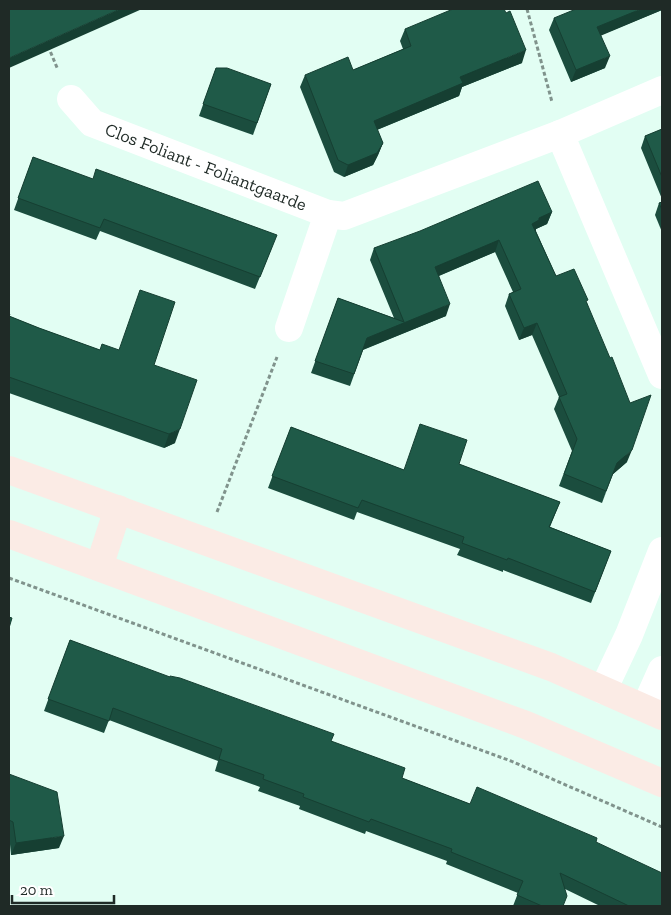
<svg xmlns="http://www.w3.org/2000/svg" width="671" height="915" font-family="'Zilla Slab',serif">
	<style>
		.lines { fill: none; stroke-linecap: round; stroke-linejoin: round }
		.path { stroke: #80938c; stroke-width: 3; stroke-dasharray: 4 2.5; stroke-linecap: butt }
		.street { stroke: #fff; stroke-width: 28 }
		.secondary { stroke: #fbebe5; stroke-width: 28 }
		.wall { fill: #1b4d3e }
		.shaded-wall { fill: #163f32 }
		.building { fill: #1f5a48; stroke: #163f32 }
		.labels { text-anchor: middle; stroke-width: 5; stroke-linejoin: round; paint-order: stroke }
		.street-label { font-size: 18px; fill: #1f2a26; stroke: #fff }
	</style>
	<rect width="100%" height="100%" fill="#e2fef3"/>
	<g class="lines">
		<g class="path">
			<path d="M527,9L552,102"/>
			<path d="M48,46L58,70"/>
			<path d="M217,512L277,357"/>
			<path d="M9,578L511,761L662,827"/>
		</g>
		<g class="street">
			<path id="s1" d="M71,99L92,123L328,214L289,328"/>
			<path d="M560,134L662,375"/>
			<path d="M328,214L344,216L560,134L662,90"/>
			<path d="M603,690L629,635L662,551"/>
			<path d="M645,708L662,670"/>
		</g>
		<g class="secondary">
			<path d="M9,470L551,667L662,716"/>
			<path d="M9,534L526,725L662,783"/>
			<path d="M99,567L118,509"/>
		</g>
	</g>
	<g class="wall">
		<path d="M662,9V10L601,35L605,68L571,82L549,30L554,18Z"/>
		<path d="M405,29L522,63L462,87L459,96L377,130L383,143L378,155L373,165L344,177L334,172L300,87L305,75L353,70L403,49L400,41Z"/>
		<path d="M216,68L271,84L253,135L199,116Z"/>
		<path d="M662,126V199L641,148L645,136L661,130Z"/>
		<path d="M33,157L272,247L255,289L100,231L96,240L14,210Z"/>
		<path d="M662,202V232L655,215L659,203Z"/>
		<path d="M552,212L547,224L536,229V231L556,276L587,303L627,462L612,475L602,503L559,486L572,451L554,409L559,397L532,335L519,340L505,306L509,294L513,292L495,252L439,276L446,316L363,350L350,386L311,373L338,298L394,318L370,260L374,248Z"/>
		<path d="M9,314V316L39,328L100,350L154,365L175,443L164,448L9,393Z"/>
		<path d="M291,427L404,470L459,464L560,502L550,527L611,551L591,603L503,570V572L457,555L460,549L357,512L354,520L268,488Z"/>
		<path d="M70,640L331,741L402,778L470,804L596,842L662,906H600L565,889L563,906H513L518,893L446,864L447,861L366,831L365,834L299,809L300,806L258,791L260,787L215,771L218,761L109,720L104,733L44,711Z"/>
		<path d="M9,774L59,848L11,855L9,834Z"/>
	</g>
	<g class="shaded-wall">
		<path d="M120,9H142L9,68V58Z"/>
		<path d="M641,9H662V10L593,39L597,27Z"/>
		<path d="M526,50L522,63L462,87L459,96L369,133L374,121L460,77Z"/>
		<path d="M610,56L605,68L571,82L576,70Z"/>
		<path d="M383,143L378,155L373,165L344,177L348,165Z"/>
		<path d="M552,212L547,224L536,229L535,232L532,224L539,218Z"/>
		<path d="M499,240L495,252L431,279L435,267Z"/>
		<path d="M450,304L446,316L362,350L367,338Z"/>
		<path d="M537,323L532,335L519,340L524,328Z"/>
		<path d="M180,429L175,443L164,448L169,434Z"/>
		<path d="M632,450L627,462L612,475L602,503L617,463Z"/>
		<path d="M64,836L59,848L11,855L16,843Z"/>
	</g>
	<g class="building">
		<path d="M9,9H120L9,58Z"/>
		<path d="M453,9H504L506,13L510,11L526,50L460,77L463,83L374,121L383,143L377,153L348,165L338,160L305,75L348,57L353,70L411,46L405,29Z"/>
		<path d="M576,9H641L597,27L610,56L576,70L554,18Z"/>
		<path d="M216,68H227L271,84L257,123L203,104Z"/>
		<path d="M662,129V177L645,136Z"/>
		<path d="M33,157L93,179L96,169L277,235L260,277L104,219L100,228L18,198Z"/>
		<path d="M538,181L552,212L539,218V220L532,224L556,276L574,269L588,300L586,301L610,358L612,357L630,403L651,395L632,450L617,463L606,491L564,474L577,439L559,397L567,394L537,323L524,328L509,294L521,289L499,240L435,267L450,304L367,338L354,374L315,361L338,298L404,322L374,248L420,231Z"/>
		<path d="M662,202V210L659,203Z"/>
		<path d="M140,290L175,302L154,365L197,380L180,429L169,434L9,377V314H10L9,316L39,328L100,350L102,344L119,350Z"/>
		<path d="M420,424L467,440L459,464L560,502L549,527L611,551L595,592L508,558L507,560L462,543L464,537L362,500L358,508L272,476L291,427L404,470Z"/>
		<path d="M9,617L12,618L9,628Z"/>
		<path d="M70,640L170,677V676L180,678L334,734L331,741L405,768L402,778L470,804L477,787L597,838L596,842L662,873V906H629L560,873L567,896L563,906H542L517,895L523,881L451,852L452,849L371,819L369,822L303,797L304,794L263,779L264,775L219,759L222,749L113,708L109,721L48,699Z"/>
		<path d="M9,774L57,792L64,836L16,843L13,822L9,820Z"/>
	</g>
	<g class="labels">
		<g class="street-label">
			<text dy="6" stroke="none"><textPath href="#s1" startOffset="154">Clos Foliant - Foliantgaarde</textPath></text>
		</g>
	</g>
	<rect width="671" height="915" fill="none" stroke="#1f2a26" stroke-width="20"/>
	<path d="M12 895v8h102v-8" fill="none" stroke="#1f2a26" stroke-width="2.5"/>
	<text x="20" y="895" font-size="15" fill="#1f2a26" stroke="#ffffff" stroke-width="4" paint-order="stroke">20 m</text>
</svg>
